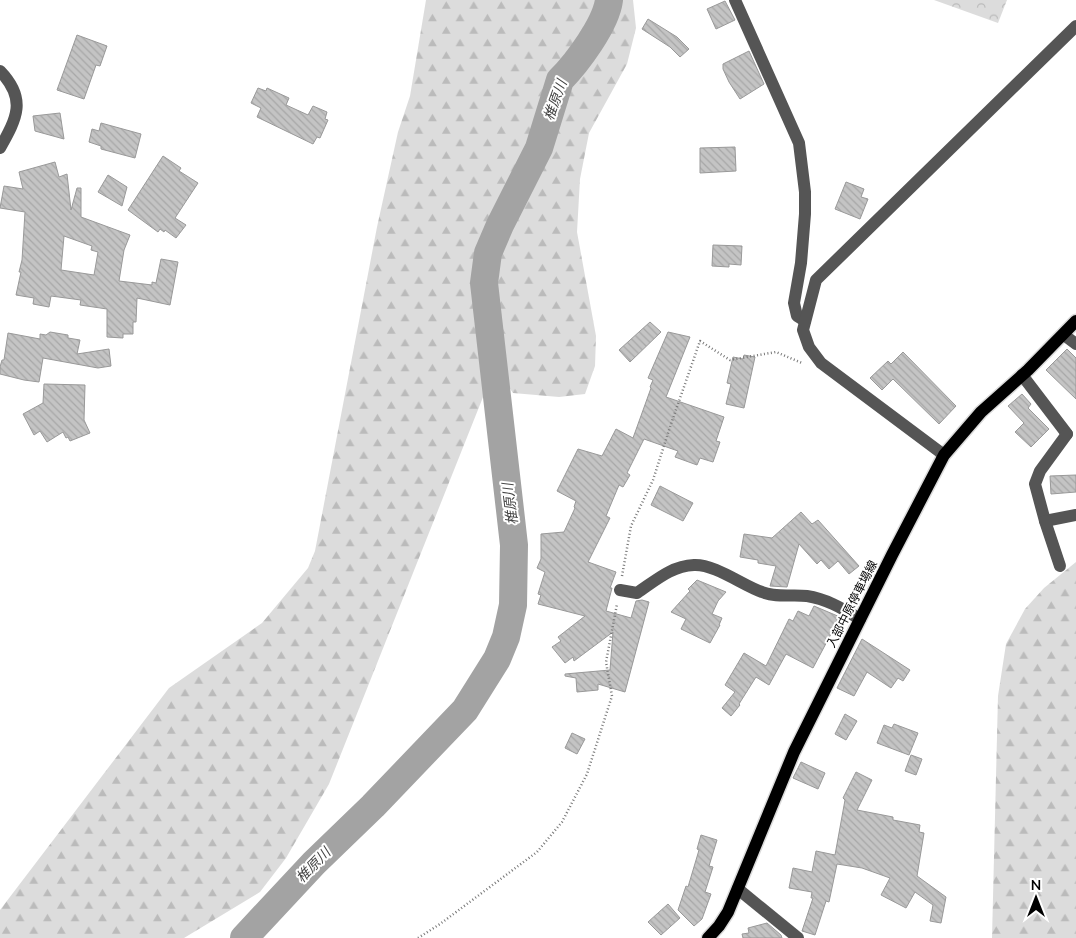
<svg xmlns="http://www.w3.org/2000/svg" width="1076" height="938" font-family="'Nunito Sans','Noto Sans JP',sans-serif">
	<style>
		.forest { fill: url(#forest-firs) }
		.park { fill: url(#park-crowns) }
		.lines { fill: none; stroke-linecap: round; stroke-linejoin: round }
		.river { stroke: #a3a3a3; stroke-width: 28 }
		.building { fill: url(#building-back-hatch); stroke: #999; fill-rule: evenodd }
		.major-casing { stroke: #dbdbdb; stroke-width: 15 }
		.path { stroke: #777; stroke-width: 2.5; stroke-dasharray: 1 2.5; stroke-linecap: butt }
		.minor { stroke: #555; stroke-width: 12 }
		.major { stroke: #000; stroke-width: 12 }
		.labels { text-anchor: middle; stroke-width: 4; stroke-linejoin: round; paint-order: stroke }
		.street-label { font-size: 12px; fill: #000; stroke: #fff }
		.water-label { font-size: 14px; font-style: italic; fill: #444; stroke: #fff }
	</style>
	<defs>
		<pattern id="forest-firs" width="22" height="20" patternUnits="userSpaceOnUse" patternTransform="scale(1.25)"><rect width="22" height="20" fill="#dcdcdc"/><path d="M5 1l3.5 6h-7zM16 11l3.5 6h-7z" fill="#bbb"/></pattern>
		<pattern id="park-crowns" width="20" height="18" patternUnits="userSpaceOnUse" patternTransform="scale(1.25)"><rect width="20" height="18" fill="#dcdcdc"/><path d="M2 6a3 3 0 1 1 6 0M12 15a3 3 0 1 1 6 0" fill="none" stroke="#bbb"/></pattern>
		<pattern id="building-back-hatch" width="6" height="6" patternUnits="userSpaceOnUse" patternTransform="scale(1.25)"><rect width="6" height="6" fill="#c4c4c4"/><path d="M-1 5l2 2M0 0l6 6M5-1l2 2" fill="none" stroke="#a7a7a7"/></pattern>
	</defs>
	<rect width="100%" height="100%" fill="#fff"/>
	<g class="forest">
		<path d="M426,0H633L636,28L627,64L589,133L580,179L577,232L596,336L595,366L585,394L559,397L513,393L495,367L329,784L286,858L260,892L184,938H0V910L169,688L262,623L308,568L315,551L377,227L398,132L410,96Z"/>
		<path d="M1076,562V938H992L998,696L1006,644L1025,609L1044,588Z"/>
	</g>
	<path class="park" d="M934,0H1007L998,23Z"/>
	<g class="lines">
		<path class="river" d="M244,938L314,863L373,806L465,710L497,659L506,637L513,605L514,545L484,283L488,253L500,225L539,148L560,80C577,63 606,24 609,0"/>
	</g>
	<g class="building">
		<path d="M725,1L735,20L716,29L707,9Z"/>
		<path d="M648,19L677,37L689,49L680,57L670,47L642,29Z"/>
		<path d="M77,35L107,46L100,66L96,65L84,99L57,90Z"/>
		<path d="M749,51L764,84L740,99L729,82L723,69V64Z"/>
		<path d="M258,88L266,91L267,88L289,98L286,105L308,115L313,106L327,112L325,119L328,120L320,138L317,137L313,144L257,117L261,108L251,103Z"/>
		<path d="M60,113L64,139L35,131L33,116Z"/>
		<path d="M101,123L141,134L135,158L101,149V146L89,142L92,129L99,131Z"/>
		<path d="M735,147L736,171L700,173V148Z"/>
		<path d="M163,156L181,168L179,171L198,183L175,218L186,225L176,238L165,230L164,232L160,229L158,232L128,210Z"/>
		<path d="M55,162L59,177L67,174L71,210L77,188H81V217L130,235L124,250L119,281L152,285V282L156,283L161,259L178,262L170,305L137,298L136,322H133V334H123V338L107,337V309L80,305L81,300L51,296L49,307L33,304L34,298L16,295L21,272H19L22,260L25,212L0,208L4,186L23,189L19,172ZM64,236L92,246L91,250L98,252L94,275L61,270Z"/>
		<path d="M108,175L127,187L122,206L98,192Z"/>
		<path d="M846,182L864,189L861,197L868,199L860,219L835,209Z"/>
		<path d="M713,245L742,246L741,265L729,264V267L712,266Z"/>
		<path d="M650,322L661,332L630,362L619,350Z"/>
		<path d="M50,332L68,335V338L80,340L77,354L109,349L111,366L98,368L43,358L39,382L24,380L0,374V367L2,360H4L8,333L40,339V334L46,335Z"/>
		<path d="M668,332L690,337L666,397L724,417L716,441L720,442L713,462L700,458L697,465L675,457L678,451L644,439L627,473L630,475L623,487L619,485L606,516L610,518L588,562L616,572L610,588H612L606,611L631,618L636,601L642,600L649,602L625,692L598,684V690L577,692L576,678L565,676V674L610,670L613,632L574,661L573,657L565,663L552,647L561,641L558,637L585,616L538,604L541,595L538,594L545,572L537,568L541,559V534L564,532L575,508L574,507L576,501L557,491L578,449L602,456L616,429L633,438L651,388L650,387L653,380L648,378Z"/>
		<path d="M1067,349L1076,358V399L1046,370Z"/>
		<path d="M903,352L956,406L939,424L893,379L882,390L870,378L888,361L891,364Z"/>
		<path d="M744,355L755,357L744,408L726,404L731,384L727,383L733,357L743,359Z"/>
		<path d="M44,384L85,385L84,420L90,433L70,441L68,437L66,438L63,432L47,442L40,431L34,435L23,414L43,403Z"/>
		<path d="M1022,394L1031,404L1028,408L1049,429L1031,447L1015,432L1024,423L1008,406Z"/>
		<path d="M1076,475V492L1051,494L1050,476Z"/>
		<path d="M660,486L693,503L683,521L651,505Z"/>
		<path d="M801,512L812,524L818,520L859,566L849,574L838,561L829,569L821,560L817,564L799,544L787,587L770,586L776,566L758,563V560L740,557L744,534L772,538Z"/>
		<path d="M697,580L726,592L718,601L712,614L722,618L719,625H720L710,643L681,629L686,619L671,612L690,591L688,589Z"/>
		<path d="M814,606L840,617L813,668L786,654L769,685L756,677L739,704L740,705L731,716L722,708L735,692L725,685L744,653L766,666L789,619L793,621L798,611L809,616Z"/>
		<path d="M862,639L910,670L903,681L898,678L891,688L867,672L854,696L837,688Z"/>
		<path d="M845,714L857,721L846,740L835,734Z"/>
		<path d="M894,724L918,733L909,755L877,743L884,725L892,728Z"/>
		<path d="M572,733L585,739L577,754L565,748Z"/>
		<path d="M911,755L922,759L916,775L905,771Z"/>
		<path d="M801,762L825,773L818,789L793,778Z"/>
		<path d="M856,772L872,780L857,810L893,817V820L920,825L919,832L924,833L917,876L946,897L941,923L930,921L933,905L915,892L906,908L881,895L890,878L862,868L837,864L829,902L826,901L815,935L802,931L813,898H811L812,892L789,888L793,868L812,872L816,851L835,855L845,800L843,798Z"/>
		<path d="M701,835L717,840L709,866L713,867L705,892L711,894L702,919L694,926L678,910L686,886L688,887L699,850L697,849Z"/>
		<path d="M668,904L680,918L661,935L648,922Z"/>
		<path d="M767,923L781,935L782,938H743L742,934L749,933L748,928Z"/>
	</g>
	<g class="lines">
		<g class="major-casing">
			<path id="major" d="M708,938L719,926L728,912L794,752L892,555L944,455L981,412L1028,370L1076,321"/>
		</g>
		<g class="path">
			<path d="M622,576L631,526L653,480L671,424L700,341L730,360L776,352L802,363"/>
			<path d="M418,938L440,924L537,852L562,822L587,774L612,696L606,662L617,604"/>
		</g>
		<g class="minor">
			<path d="M735,0L799,143L805,192V214L801,263L794,303L797,316L805,321"/>
			<path d="M0,71C27,99 17,118 0,148"/>
			<path d="M1064,335L1076,344"/>
			<path d="M1022,375L1067,434"/>
			<path d="M1067,434L1040,471L1035,484L1045,521L1076,515"/>
			<path d="M944,455L821,363L809,347L803,330L816,280L1076,26"/>
			<path d="M1045,521L1060,566"/>
			<path d="M620,590L637,593C655,581 671,566 694,565C715,564 742,585 762,592C777,598 792,594 807,596C827,599 843,609 860,619"/>
			<path d="M738,889L798,938"/>
		</g>
		<use href="#major" class="major"/>
	</g>
	<g class="labels">
		<g class="street-label">
			<text transform="translate(852 604) rotate(-63)" y="4">入部中原停車場線</text>
		</g>
		<g class="water-label">
			<text transform="translate(555 100) rotate(-70)" y="5">椎原川</text>
			<text transform="translate(510 504) rotate(-97)" y="5">椎原川</text>
			<text transform="translate(313 865) rotate(-46)" y="5">椎原川</text>
		</g>
	</g>
	<g transform="translate(1036 898)" stroke="#ffffff" stroke-width="4" paint-order="stroke">
	<path d="M0-4L9 19L0 12L-9 19Z" fill="#000000"/>
	<text y="-8" font-size="14" font-weight="bold" text-anchor="middle" fill="#000000">N</text>
	</g>
</svg>
